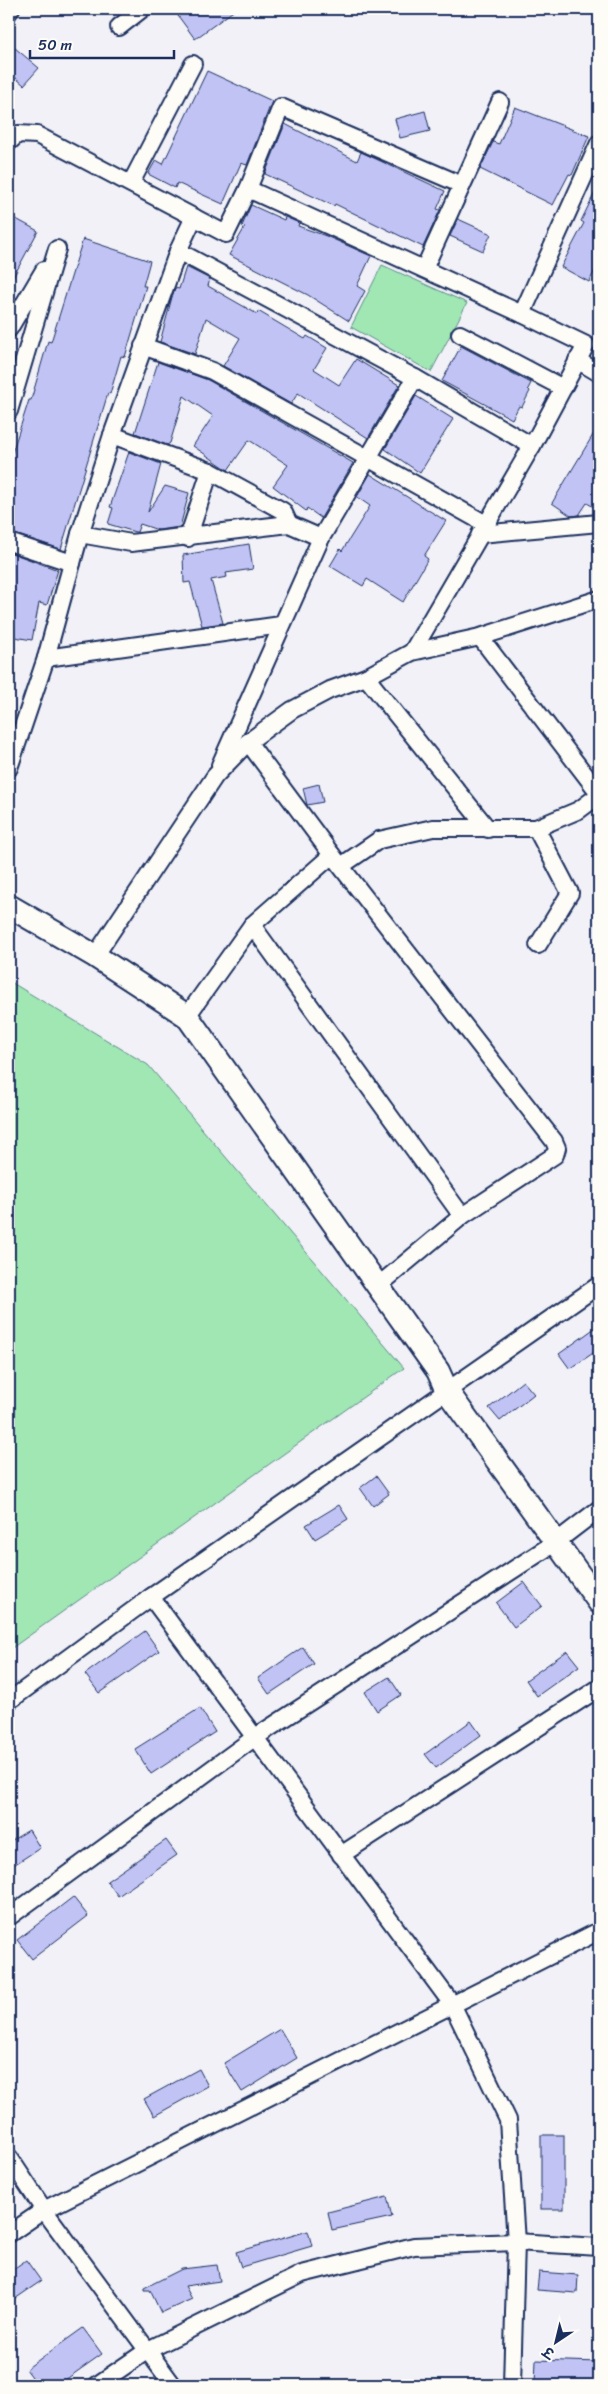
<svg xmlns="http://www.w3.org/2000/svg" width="608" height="2394" font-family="Sriracha,'Playpen Sans Deva',sans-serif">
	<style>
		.green { fill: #a0e7b4; stroke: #5e8b89 }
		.building { fill: #c1c3f5; stroke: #1b2f5e }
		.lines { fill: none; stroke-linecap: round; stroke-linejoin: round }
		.street-casing { stroke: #1b2f5e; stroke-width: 20 }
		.secondary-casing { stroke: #1b2f5e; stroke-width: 26 }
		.street { stroke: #fdfcf7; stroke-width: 16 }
		.secondary { stroke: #fdfcf7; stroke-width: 22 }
	</style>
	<rect width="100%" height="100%" fill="#f1f1f7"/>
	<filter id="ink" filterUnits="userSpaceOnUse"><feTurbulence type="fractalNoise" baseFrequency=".02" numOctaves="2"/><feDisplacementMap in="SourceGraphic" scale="10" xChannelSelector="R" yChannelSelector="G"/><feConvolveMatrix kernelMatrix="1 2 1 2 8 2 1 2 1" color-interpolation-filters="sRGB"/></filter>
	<g filter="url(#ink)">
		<g class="green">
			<path d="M382,265L467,303L431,372L351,327Z"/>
			<path d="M9,981L148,1065L404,1368L9,1650Z"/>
		</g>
		<g class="building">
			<path d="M173,9H236L195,39Z"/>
			<path d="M9,43L39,68L24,85L9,72Z"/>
			<path d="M207,71L272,101L247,165L241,163L223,204L177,183L175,188L148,174L156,160L163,164Z"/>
			<path d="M515,107L589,136L572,175L569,174L553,205L480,169L493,142L499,144Z"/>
			<path d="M425,111L430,131L400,138L395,119Z"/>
			<path d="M285,124L357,161L361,152L445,191L437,209L440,210L423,247L335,204L334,206L265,174Z"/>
			<path d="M599,184V263L589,282L561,267L584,223L581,221Z"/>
			<path d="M251,205L284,220L285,217L299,223L298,226L326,236L371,256L357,286L365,291L349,321L308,295L229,255L245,227L242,226Z"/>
			<path d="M9,215L38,231L9,285Z"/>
			<path d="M458,219L491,234L483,251L450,236Z"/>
			<path d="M83,239L150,261L143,286H146L125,357L121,356L110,394L108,393L61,549L9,532V452L12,453L29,400H31L48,341L51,342Z"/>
			<path d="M186,267L210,279L208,286L257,314L258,311L305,339L307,336L327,348L314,369L339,385L356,359L399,385L368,438L298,393L291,404L223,366L240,338L206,318L195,354L160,342L172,297L175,288L179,289Z"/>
			<path d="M461,346L531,383L528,389L530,391L522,407L519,406L512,419L442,381Z"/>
			<path d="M158,362L208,380L353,463L321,518L307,508L306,511L273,486L288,465L249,440L228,470L193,446L213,416L184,396L170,443L167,445L135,433Z"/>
			<path d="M416,396L453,419L420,473L385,449Z"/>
			<path d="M599,425V510L587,503L579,515L571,516L552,503Z"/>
			<path d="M129,452L161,464L148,512L165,486L189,493L180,527L158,530L140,524L137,532H135L108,524L113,508L110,507Z"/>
			<path d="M370,474L446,521L424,556L428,559L403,602L367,579L363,586L330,566L340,549L342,551L370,506L357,497Z"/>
			<path d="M249,544L253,569L226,573L227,577L211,580L223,623L202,626L190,582L184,583L183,555Z"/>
			<path d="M9,552L58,570L47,605L39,603L32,640L9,636Z"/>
			<path d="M319,784L323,802L307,805L303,788Z"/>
			<path d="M599,1325V1349L570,1369L559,1354Z"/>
			<path d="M523,1381L534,1394L500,1421L489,1408Z"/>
			<path d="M376,1476L389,1494L373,1506L360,1488Z"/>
			<path d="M339,1505L348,1519L315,1539L306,1525Z"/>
			<path d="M524,1582L542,1606L514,1627L496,1603Z"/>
			<path d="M145,1631L159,1651L99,1693L85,1674Z"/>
			<path d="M303,1647L314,1664L269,1694L258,1678Z"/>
			<path d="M567,1651L579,1666L537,1696L526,1680Z"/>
			<path d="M389,1677L401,1695L377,1711L365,1692Z"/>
			<path d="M200,1708L215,1732L151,1774L135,1749Z"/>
			<path d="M471,1721L481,1735L436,1768L425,1754Z"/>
			<path d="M29,1830L40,1848L9,1868V1842Z"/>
			<path d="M166,1840L177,1855L118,1896L107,1881Z"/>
			<path d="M73,1897L88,1916L32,1959L17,1940Z"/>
			<path d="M280,2029L297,2058L242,2092L224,2063Z"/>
			<path d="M199,2069L208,2086L154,2116L144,2099Z"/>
			<rect x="541" y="2135" width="23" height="74"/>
			<path d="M387,2197L392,2217L332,2230L328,2212Z"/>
			<path d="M308,2231L312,2246L241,2267L236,2252Z"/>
			<path d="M26,2260L41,2281L9,2303V2272Z"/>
			<path d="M217,2265L220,2281L185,2286L192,2299L161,2313L150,2290H144V2288L182,2269Z"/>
			<path d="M539,2272L578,2275L577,2293L537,2290Z"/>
			<path d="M83,2328L102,2354L58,2385H38L26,2369Z"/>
			<path d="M536,2360L599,2362V2385H535Z"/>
		</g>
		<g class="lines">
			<g class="street-casing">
				<g id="street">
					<path d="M9,12L11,9"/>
					<path d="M119,27L142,9"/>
					<path d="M9,142L18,134L37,135L226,234L248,189L281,107L462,185"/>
					<path d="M131,183L193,64"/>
					<path d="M248,189L522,314L586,345L532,446L412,652"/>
					<path d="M178,251L194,217"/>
					<path d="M424,269L500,102"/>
					<path d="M522,314L599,143"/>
					<path d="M9,329L44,270"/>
					<path d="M460,334L563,388"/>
					<path d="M143,346L212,371L486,524"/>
					<path d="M577,360L599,373"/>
					<path d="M9,411L57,249"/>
					<path d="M112,435L210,471L283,511L289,524"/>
					<path d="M80,534L131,543L289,524L321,538"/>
					<path d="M480,534L599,523"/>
					<path d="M188,538L210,471"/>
					<path d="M9,542L72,563"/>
					<path d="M480,637L599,793"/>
					<path d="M46,658L281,625"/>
					<path d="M366,677L488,829"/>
					<path d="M248,742L332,855L554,1141L557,1148L555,1155L462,1216L252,925"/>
					<path d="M220,765L321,538L415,378"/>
					<path d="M9,768L46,658L80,534L112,435L178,251L415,378L532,446"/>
					<path d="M536,828L570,893L538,945"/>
					<path d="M341,866L379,840L433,828H536L579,810L599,795"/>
					<path d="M95,956L215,776L248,742L292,710L330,690L366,677L412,652L480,637L599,599"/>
					<path d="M187,1016L252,925L332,855"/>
					<path d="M378,1286L462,1216"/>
					<path d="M151,1597L452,2004L508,2120L516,2242L512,2385"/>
					<path d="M9,1701L151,1597L599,1285"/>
					<path d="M341,1855L599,1688"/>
					<path d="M9,1917L254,1738L556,1542L599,1509"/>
					<path d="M9,2157L44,2210L173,2385"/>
					<path d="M9,2234L44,2210L599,1931"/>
					<path d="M97,2385L148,2350L302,2274L414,2246L516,2242L599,2247"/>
				</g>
			</g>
			<g class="secondary-casing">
				<path id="secondary" d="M9,906L95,956L187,1016L438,1371L447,1391L599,1602"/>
			</g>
			<use href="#street" class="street"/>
			<use href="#secondary" class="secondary"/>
		</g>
	</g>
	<rect width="608" height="2394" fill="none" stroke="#fdfcf7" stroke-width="30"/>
	<rect x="15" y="15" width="578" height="2364" fill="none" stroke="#1b2f5e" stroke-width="2" filter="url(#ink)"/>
	<g transform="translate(556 2342) rotate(215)" stroke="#fdfcf7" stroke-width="4" paint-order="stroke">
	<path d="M0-4L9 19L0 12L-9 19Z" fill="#1b2f5e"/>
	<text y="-8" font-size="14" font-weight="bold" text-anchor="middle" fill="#1b2f5e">उ</text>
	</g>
	<path d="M30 50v8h144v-8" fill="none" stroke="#1b2f5e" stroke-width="2.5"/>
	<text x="38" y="50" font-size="15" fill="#1b2f5e" stroke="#fdfcf7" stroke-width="4" paint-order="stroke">50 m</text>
</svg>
